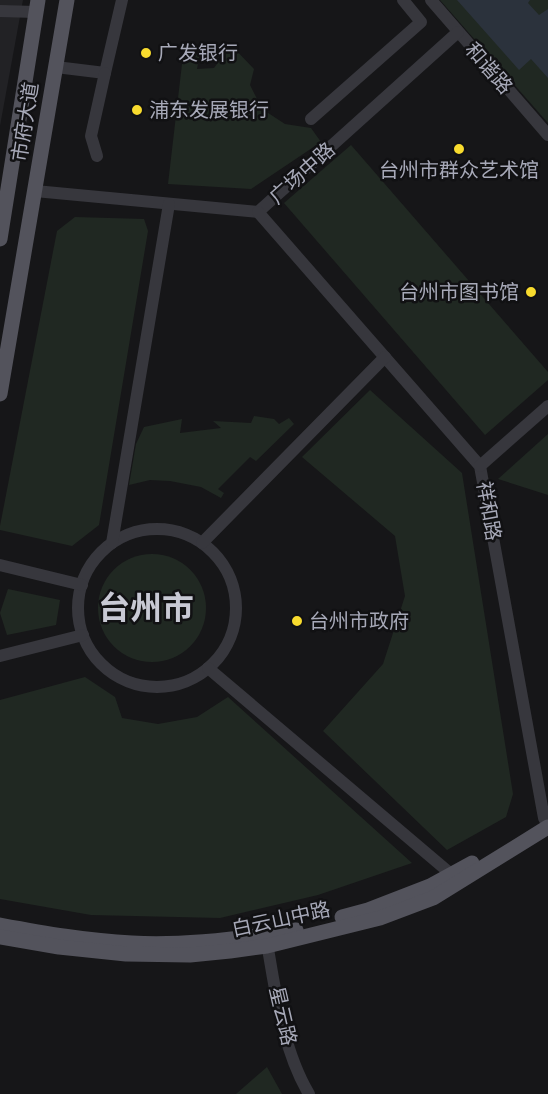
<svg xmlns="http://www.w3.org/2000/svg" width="548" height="1094" font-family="Quicksand,'Noto Sans SC',sans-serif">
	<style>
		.built { fill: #222225 }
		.green { fill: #202822 }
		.water { fill: #2b323c }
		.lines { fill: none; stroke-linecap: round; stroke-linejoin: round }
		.minor { stroke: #37373d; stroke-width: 12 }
		.major { stroke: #53535c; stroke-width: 15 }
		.poi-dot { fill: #f8db2e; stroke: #111113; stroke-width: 2 }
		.labels { text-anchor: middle; stroke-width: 5; stroke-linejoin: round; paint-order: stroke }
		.poi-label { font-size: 20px; fill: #a7a9b8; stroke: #111113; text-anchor: start }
		.street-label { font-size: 20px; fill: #a7a9b8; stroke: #111113 }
		.town-label { font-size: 32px; font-weight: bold; fill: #c8c9d4; stroke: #111113 }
	</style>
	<rect width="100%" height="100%" fill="#161618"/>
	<path class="built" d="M0,0H23L0,126Z"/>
	<g class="green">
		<path d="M440,0H548V123Z"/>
		<path d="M231,45L254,69L250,85L262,109L285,124L311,128L321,142L251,189L168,184L182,64L188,52H200L197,69L214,68Z"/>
		<path d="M351,145L548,372V380L485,435L284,203Z"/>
		<path d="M75,217L144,219L148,231L99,525L72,546L0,530V526L57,231Z"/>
		<path d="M370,390L462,473L513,794L506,817L447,850L323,731L383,664L405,596L395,536L302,457Z"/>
		<path d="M254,416L274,419L279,424L289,418L294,424L256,461L250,457L218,489L224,493L221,498L201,487L170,481L150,480L129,485L136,444L144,427L182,419L180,433L221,428L213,421L251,423Z"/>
		<path d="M548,434V495L498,479Z"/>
		<circle cx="152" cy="608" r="54"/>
		<path d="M8,589L60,600L56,625L7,635L0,613Z"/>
		<path d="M85,677L115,697L122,718L158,724L197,717L228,697L412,863L318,895L220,918L91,915L0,899V700Z"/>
		<path d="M267,1067L282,1094H236Z"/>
	</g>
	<path class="water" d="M457,0H530L528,3L539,15L548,9V78L531,59L519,70Z"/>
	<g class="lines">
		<g class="minor">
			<path d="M431,0L548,135"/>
			<path d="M0,11L36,12"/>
			<path d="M56,67L105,73L122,0"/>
			<path d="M311,119L421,22L403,0"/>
			<path d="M97,156L91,136L105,73"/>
			<path d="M35,191L258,212L458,32"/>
			<path d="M258,212L480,466L544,818L548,825"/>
			<path d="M480,466L548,406"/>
			<circle cx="157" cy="608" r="79"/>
			<path d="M112,543L169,204"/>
			<path d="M202,543L385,357"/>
			<path d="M0,565L82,585"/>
			<path d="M0,656L83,635"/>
			<path d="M208,668L451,874"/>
			<path d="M266,937C275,988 282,1049 309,1094"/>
		</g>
		<g class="major">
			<path d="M0,239L38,0"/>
			<path d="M0,394L67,0"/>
			<path d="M342,917L368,910L430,886L472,863"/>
			<path d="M0,925C43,933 87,941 132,943C186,946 242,939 296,930"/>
			<path d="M0,937L59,947L126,954L190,955L230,951L267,946L380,918L433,898L548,827"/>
		</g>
	</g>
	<g class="poi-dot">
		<circle cx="146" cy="53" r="6"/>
		<circle cx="137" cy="110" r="6"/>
		<circle cx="459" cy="149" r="6"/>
		<circle cx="531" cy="292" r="6"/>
		<circle cx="297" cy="621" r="6"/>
	</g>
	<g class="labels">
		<g class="poi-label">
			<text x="158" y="60">广发银行</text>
			<text x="149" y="117">浦东发展银行</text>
			<text x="459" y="177" text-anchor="middle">台州市群众艺术馆</text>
			<text x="519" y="299" text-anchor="end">台州市图书馆</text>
			<text x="309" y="628">台州市政府</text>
		</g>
		<g class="street-label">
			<text transform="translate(489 68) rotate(49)" y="7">和谐路</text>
			<text transform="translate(25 122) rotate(-81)" y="7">市府大道</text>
			<text transform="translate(302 173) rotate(-42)" y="7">广场中路</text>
			<text transform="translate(489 511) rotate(80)" y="7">祥和路</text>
			<text transform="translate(281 919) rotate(-12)" y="7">白云山中路</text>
			<text transform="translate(283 1016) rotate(77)" y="7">星云路</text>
		</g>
		<g class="town-label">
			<text x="146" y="619">台州市</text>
		</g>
	</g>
</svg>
